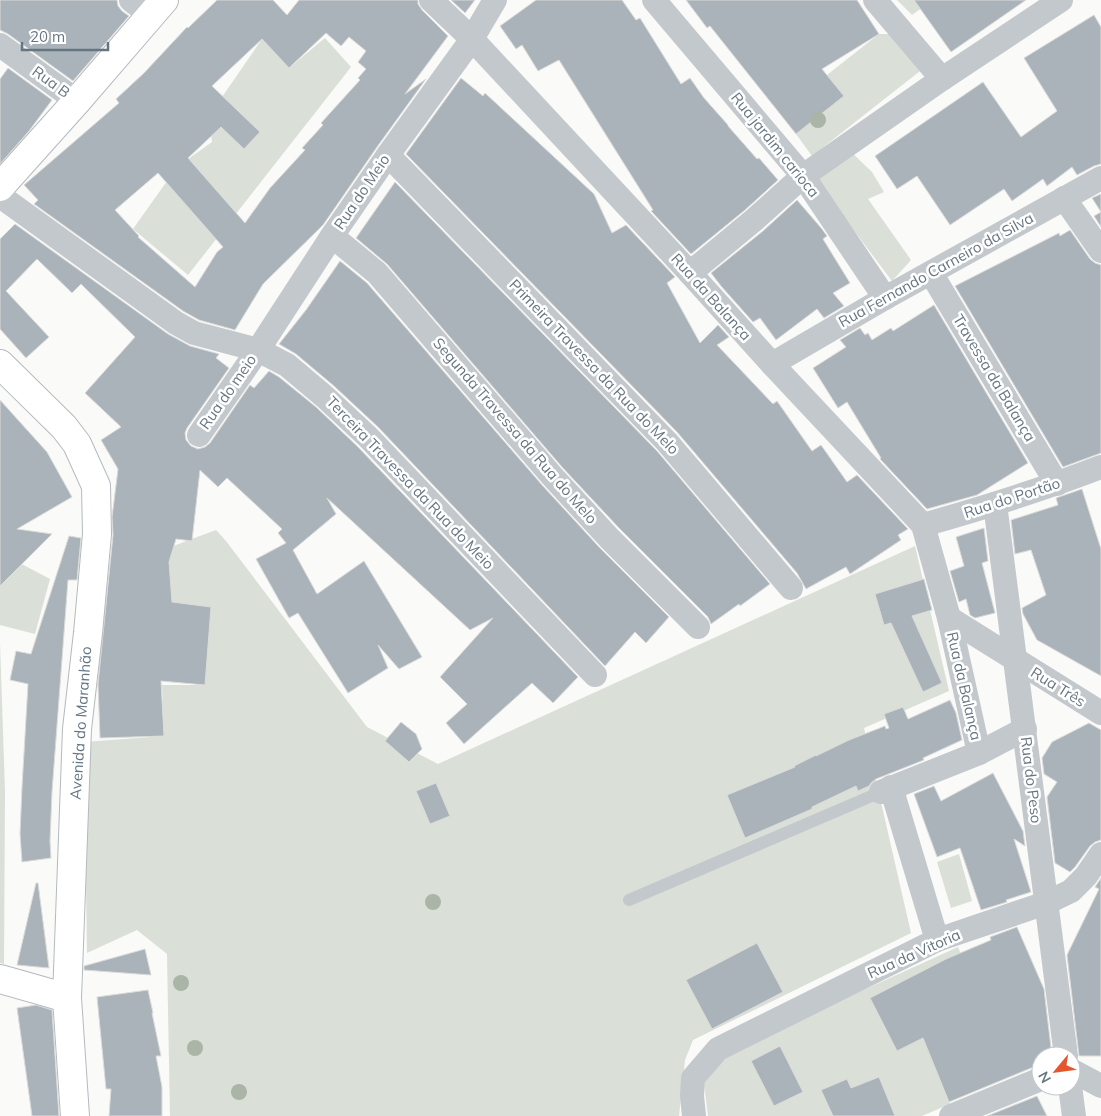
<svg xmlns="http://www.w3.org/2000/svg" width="1101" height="1116" font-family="Mulish,sans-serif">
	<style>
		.green { fill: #dadfd7 }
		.building { fill: #aab3b9; stroke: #dcdcda; fill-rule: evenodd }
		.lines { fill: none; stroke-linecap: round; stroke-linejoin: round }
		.secondary-casing { stroke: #b3babf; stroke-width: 30 }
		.lane { stroke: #c3c8cc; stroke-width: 12 }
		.street { stroke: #c3c8cc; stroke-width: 24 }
		.secondary { stroke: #fff; stroke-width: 28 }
		.tree { fill: #aab4a7 }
		.labels { text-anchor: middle; stroke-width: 5; stroke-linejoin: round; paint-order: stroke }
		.street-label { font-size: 15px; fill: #657683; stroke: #fff }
	</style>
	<rect width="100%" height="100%" fill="#fafaf8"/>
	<g class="green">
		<path d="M897,0H933L912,15Z"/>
		<path d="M879,34H889L920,71L812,156L796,134L843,96L827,75Z"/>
		<path d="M325,38L351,67L188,275L133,229L177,167L212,142L209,116L262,39L289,68Z"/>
		<path d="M850,151L872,172L884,192L868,199L911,260L892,281L813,176Z"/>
		<path d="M216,530L226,541L367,727L438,764L915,546L949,691L864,728L911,933L693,1040L685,1060L679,1116H170L167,954L137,930L87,953L84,742L164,736L162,685H205L207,652L166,601L168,548Z"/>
		<path d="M0,540L14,560L50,579L35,634L0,625Z"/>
		<path d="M0,643L5,791L4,964L0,963Z"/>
		<path d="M959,854L972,901L951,908L937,862Z"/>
		<path d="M958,947L993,1036L931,1058L950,1104L922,1116H708L704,1084L727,1052Z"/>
	</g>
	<g class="building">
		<path d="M0,0H117L118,6L122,11L129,16L73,81L8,34L0,30Z"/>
		<path d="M217,0H273L287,15L299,0H418V4L422,10L448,36L405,94L426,79L377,147L323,225L263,284L235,330L199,320L183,311L34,204L38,200L24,185L119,103L116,99L144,73L187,27L188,28ZM326,33L341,46L349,37L366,51L358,62L366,69L358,78L360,80L321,123L323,125L302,148L305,150L270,188L245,223L188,158L221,127L244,149L260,132L212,86L262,39L289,68ZM158,173L223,247L217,252L195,287L138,237L139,236L115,210Z"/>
		<path d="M451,0H475L465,13Z"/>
		<path d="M536,0H622L636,20L640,18L681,84L690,78L704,98L728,125V126L757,159L759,158L778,180L745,210L691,254L651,211L653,210L559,60L538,71L522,45L516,49L500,26Z"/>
		<path d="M686,0H857L879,34L822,69L844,96L796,134L710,26L707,28Z"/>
		<path d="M914,0H1026L951,52Z"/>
		<path d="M1094,15L1101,27V164L1094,166L1077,175L1072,167L1047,186L1043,179L1012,201L1004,189L950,225L917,176L897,189L875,156L983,82L1021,137L1057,111L1024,58Z"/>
		<path d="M8,68L52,100L29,131L0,164V79Z"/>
		<path d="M461,78L483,96L485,93L594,194L612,233L626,225L675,277L667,283L700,343L718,325L729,337L717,345L773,404L777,401L812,451L821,445L847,482L857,475L908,529L898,535L901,540L850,574L846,567L806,589L797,573L677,432L406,154Z"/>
		<path d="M395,182L657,451L770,584L740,606L739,604L711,624L708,617L619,528L562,467L387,264L356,238Z"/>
		<path d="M1101,194V212L1092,198Z"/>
		<path d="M797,200L822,229L827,236L823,239L850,283L833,293L844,306L824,318L817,309L776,340L760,318L753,322L721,286L711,273L763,231Z"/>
		<path d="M1101,212V227L1094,216Z"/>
		<path d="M15,224L168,334L190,346L219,354L216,358L229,368L187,428L185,433L186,440L191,446L198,449L205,447L210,443L250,385L254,388L269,371L279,377L316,407L358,447L578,677L553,703L532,683L464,744L446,723L467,704L440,677L493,618L470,630L327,498L336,514L293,550L317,594L364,561L422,657L399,669L378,645L388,668L348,693L298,613L289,618L256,559L286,543L278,533L282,529L227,478L218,487L200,470L192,541L176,539L169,562L172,602L211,607L205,685L161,681L164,736L100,738L98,684L113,535L112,517L118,469L101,440L121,427L85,393L135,337L81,284L72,293L37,259L6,291L49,337L26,358L0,329V239Z"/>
		<path d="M1070,230L1090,259L1095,263L1101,265V453L1063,467L955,286L1059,233L1060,236Z"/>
		<path d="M340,261L367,283L542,485L599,547L669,617L646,643L635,632L605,666L378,427L334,386L296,354L279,344L306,310Z"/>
		<path d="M934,305L1028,463L977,495L927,509L880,459L881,458L847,402L838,408L813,368L846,347L840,340L860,328L865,335L868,333L872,340L891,328L893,331Z"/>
		<path d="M0,400L47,452L72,497L17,529L52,534L0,586Z"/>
		<path d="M1082,489L1101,549V676L1037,640L1023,614L1022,608L1046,595L1031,550L1015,554L1011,520L1058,505L1056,498Z"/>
		<path d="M984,528L988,561L982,563L995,613L975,618L970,615L966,599L959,602L950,571L964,566L956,537Z"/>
		<path d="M69,536L81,538L77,580H68L52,792L50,841L51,858L22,862L20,834L22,787L28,684L10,680L16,651L31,654Z"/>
		<path d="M924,579L932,610L912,616L942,683L923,692L891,623L884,625L875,594Z"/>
		<path d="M950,700L956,713L962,740L923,758L924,760L876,779L871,783L869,786L858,791L856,786L812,807V809L745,838L727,795L795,767L794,766L816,755V756L849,740L885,726L886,729L889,728L884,714L903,707L908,719Z"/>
		<path d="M401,722L416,734L422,749L409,762L385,741Z"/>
		<path d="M1089,723L1101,730V840L1095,842L1090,846L1075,867L1070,872L1055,863L1047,797L1057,782L1044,774L1042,758L1052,742Z"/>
		<path d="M993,773L1023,831L1025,846L1014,839L1031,892L1006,900L1007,902L981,910L960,848L937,857L914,794L934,786L941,801Z"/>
		<path d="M436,783L450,816L430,824L416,791Z"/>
		<path d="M1101,878V1056H1079L1067,955L1099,889L1095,887Z"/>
		<path d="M36,883H38L49,968L17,965Z"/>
		<path d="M1017,927L1044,989L1052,1056H1041V1066H1036L949,1102L923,1038L897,1051L870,998L946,959L991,940L990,937Z"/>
		<path d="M757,943L783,992L712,1029L686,980Z"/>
		<path d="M145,949L151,975L84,970V966Z"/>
		<path d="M148,990L153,1013H152L161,1056H156L162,1087V1116H109L111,1089H106L97,997Z"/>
		<path d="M36,1005L52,1010L59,1116H32L17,1008Z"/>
		<path d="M780,1046L803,1092L774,1106L751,1061Z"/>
		<path d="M879,1077L895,1116H833L821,1090L847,1079L851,1088Z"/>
		<path d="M1037,1096L1047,1116H987Z"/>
	</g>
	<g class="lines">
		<g class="secondary-casing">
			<g id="secondary">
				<path d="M0,187L77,101L164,0"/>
				<path d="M0,364L64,427L77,444L96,486L97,534L88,633L77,729L67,998L75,1116"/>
				<path d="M0,979L67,998"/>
			</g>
		</g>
		<path class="lane" d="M629,900L881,792"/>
		<g class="street">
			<path d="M131,0L150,15"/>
			<path d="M431,0L472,39L690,273L772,364L923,525L949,618L979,753L881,792"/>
			<path d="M654,0L803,176L885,298"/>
			<path d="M875,0L942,79"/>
			<path d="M0,45L77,101"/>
			<path d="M388,155L667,442L791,588"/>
			<path d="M0,196L176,323L194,333L258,350L287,365L325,397L368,437L595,675"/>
			<path d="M1064,198L1101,251"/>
			<path d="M332,236L377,273L552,476L609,538L698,627"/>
			<path d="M690,273L754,220L803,176L942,79L1061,0"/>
			<path d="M931,273L1057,484"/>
			<path d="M772,364L885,298L1101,178"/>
			<path d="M199,435L258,350L332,236L388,155L472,39L495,0"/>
			<path d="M995,504L1066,1056"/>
			<path d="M923,525C983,508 1042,490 1101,467"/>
			<path d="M949,618L1101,713"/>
			<path d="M979,753L1025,729"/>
			<path d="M891,787L937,940"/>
			<path d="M1071,1070L1101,1086"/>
			<path d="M1070,1086L1074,1116"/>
			<path d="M694,1116L692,1096L693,1078L718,1049L937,940L1046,903L1071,891L1086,876L1101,854"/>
			<path d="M951,1116L1041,1079"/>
		</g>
		<use href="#secondary" class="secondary"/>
	</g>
	<g class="tree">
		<circle cx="818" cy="120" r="8"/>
		<circle cx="433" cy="902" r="8"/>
		<circle cx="181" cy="983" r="8"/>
		<circle cx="195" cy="1048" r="8"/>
		<circle cx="239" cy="1092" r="8"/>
	</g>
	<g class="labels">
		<g class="street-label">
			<text transform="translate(51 82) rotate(36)" y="5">Rua B</text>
			<text transform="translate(775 145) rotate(51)" y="5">Rua jardim carioca</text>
			<text transform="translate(362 192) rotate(-56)" y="5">Rua do Meio</text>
			<text transform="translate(936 270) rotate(-29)" y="5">Rua Fernando Carneiro da Silva</text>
			<text transform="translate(711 297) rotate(48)" y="5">Rua da Balança</text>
			<text transform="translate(594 367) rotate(46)" y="5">Primeira Travessa da Rua do Melo</text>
			<text transform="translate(994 378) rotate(59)" y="5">Travessa da Balança</text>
			<text transform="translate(228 392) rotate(-55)" y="5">Rua do meio</text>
			<text transform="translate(515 431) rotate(49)" y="5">Segunda Travessa da Rua do Melo</text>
			<text transform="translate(410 483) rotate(46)" y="5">Terceira Travessa da Rua do Meio</text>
			<text transform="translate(1012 498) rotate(-18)" y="5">Rua do Portão</text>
			<text transform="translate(964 686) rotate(77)" y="5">Rua da Balança</text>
			<text transform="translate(1058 687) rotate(32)" y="5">Rua Três</text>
			<text transform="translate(81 723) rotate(-86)" y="5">Avenida do Maranhão</text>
			<text transform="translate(1031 780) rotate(83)" y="5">Rua do Peso</text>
			<text transform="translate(914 954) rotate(-24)" y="5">Rua da Vitoria</text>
		</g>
	</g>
	<g transform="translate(1056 1071) rotate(241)"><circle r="24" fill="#ffffff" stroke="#c1c8cd"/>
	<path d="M0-4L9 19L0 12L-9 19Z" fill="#e4572e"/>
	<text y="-8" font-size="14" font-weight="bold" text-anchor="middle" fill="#657683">N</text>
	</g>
	<path d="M22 42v8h86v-8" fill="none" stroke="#657683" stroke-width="2.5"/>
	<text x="30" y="42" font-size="15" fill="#657683" stroke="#ffffff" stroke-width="4" paint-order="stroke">20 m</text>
</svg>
